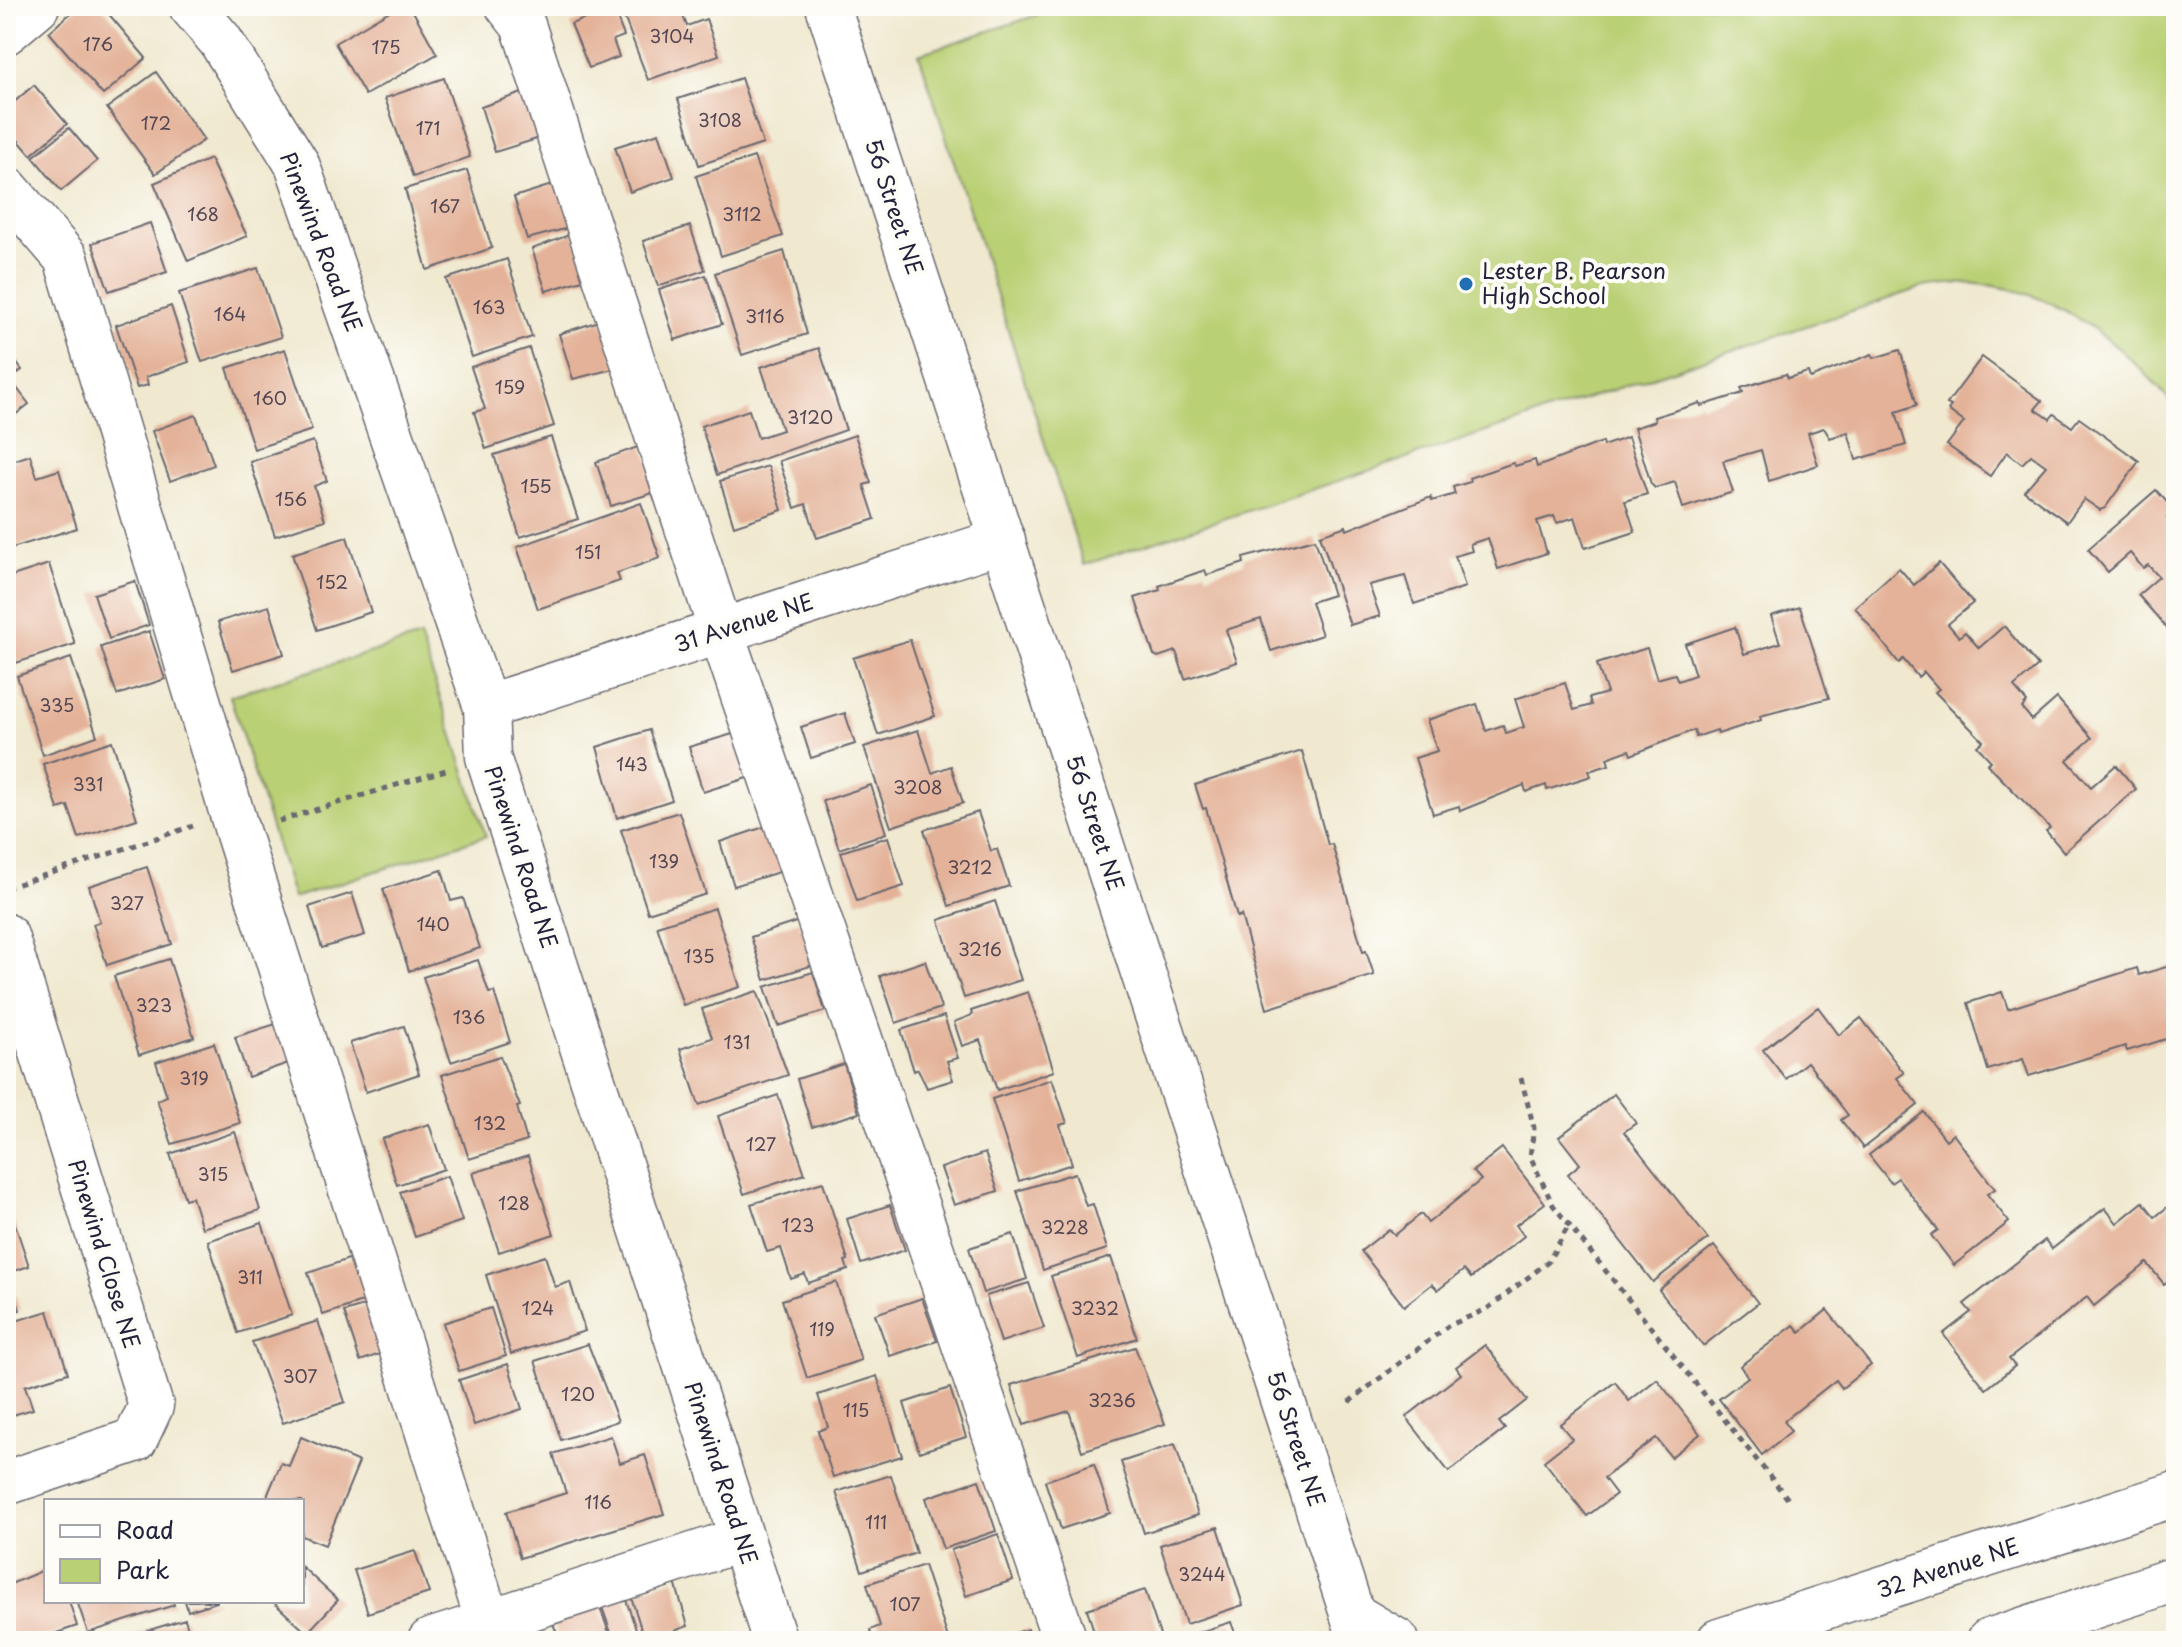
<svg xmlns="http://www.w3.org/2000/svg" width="2182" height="1647" font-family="'Playpen Sans',sans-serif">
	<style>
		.green { fill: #bad074; stroke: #6e7958; stroke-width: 2 }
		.building { fill: #e4b299 }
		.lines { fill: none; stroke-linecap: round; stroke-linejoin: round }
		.minor-casing { stroke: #6a686f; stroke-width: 47 }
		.major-casing { stroke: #6a686f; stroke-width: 47 }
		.path { stroke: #6a686f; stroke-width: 5; stroke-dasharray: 6 6; stroke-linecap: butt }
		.minor { stroke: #fff; stroke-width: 44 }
		.major { stroke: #fff; stroke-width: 44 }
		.poi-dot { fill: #1f6fb2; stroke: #fdfcf7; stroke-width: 3 }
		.labels { text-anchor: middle; stroke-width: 8; stroke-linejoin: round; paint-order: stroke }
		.number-label { font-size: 18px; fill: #524652 }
		.street-label { font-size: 22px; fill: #22223b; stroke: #fdfcf7 }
		.poi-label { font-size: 22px; fill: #22223b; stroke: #fdfcf7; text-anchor: start }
	</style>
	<rect width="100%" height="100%" fill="#fdfcf7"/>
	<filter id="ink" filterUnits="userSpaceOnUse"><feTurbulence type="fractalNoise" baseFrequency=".0125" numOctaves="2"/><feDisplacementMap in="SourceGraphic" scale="16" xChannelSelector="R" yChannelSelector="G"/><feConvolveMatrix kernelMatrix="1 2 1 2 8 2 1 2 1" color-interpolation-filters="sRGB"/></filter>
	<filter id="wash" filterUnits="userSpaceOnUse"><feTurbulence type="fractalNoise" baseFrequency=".006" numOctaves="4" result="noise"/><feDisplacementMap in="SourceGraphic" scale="32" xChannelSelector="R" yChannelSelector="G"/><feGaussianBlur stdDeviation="1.8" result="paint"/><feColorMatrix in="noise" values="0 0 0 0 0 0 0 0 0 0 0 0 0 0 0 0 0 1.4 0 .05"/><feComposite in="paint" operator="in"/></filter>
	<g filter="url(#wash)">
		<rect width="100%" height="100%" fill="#f0e9d0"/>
		<g class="green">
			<path d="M1065,6H2176V407C2110,330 2032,268 1924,287L1084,565L919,54Z"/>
			<path d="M420,637L486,836L293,898L230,696Z"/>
		</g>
		<g id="blocks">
			<g class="building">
				<path d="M79,6H102L146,58L103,95L49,32Z"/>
				<path d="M398,6H410L437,54L365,95L335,43Z"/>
				<path d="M620,6H679L687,26L706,19L719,55L648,80Z"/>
				<path d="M613,8L624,36L613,40L619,57L589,68L571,24Z"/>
				<path d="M156,72L204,140L155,174L107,108Z"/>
				<path d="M444,78L470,157L413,177L385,98Z"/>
				<path d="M741,78L763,144L699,165L678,99Z"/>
				<path d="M34,85L67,124L31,155L6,126V109Z"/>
				<path d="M528,91L543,137L495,152L481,107Z"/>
				<path d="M69,128L97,161L61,191L33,157Z"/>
				<path d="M659,133L674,177L630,192L615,147Z"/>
				<path d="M754,157L783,236L721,256L696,176Z"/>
				<path d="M210,159L247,236L188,261L154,183Z"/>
				<path d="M467,170L492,248L427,270L405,189Z"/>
				<path d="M558,183L572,227L527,239L514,197Z"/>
				<path d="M150,223L167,272L109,291L92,243Z"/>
				<path d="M690,226L705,270L658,286L643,241Z"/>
				<path d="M574,233L589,278L546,291L532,249Z"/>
				<path d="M784,251L807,334L742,355L715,273Z"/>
				<path d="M507,259L532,337L472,357L446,279Z"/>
				<path d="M258,268L281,337L202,362L179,293Z"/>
				<path d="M706,275L722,324L675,340L659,290Z"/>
				<path d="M171,306L189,362L146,377L148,385L137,388L116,325Z"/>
				<path d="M602,320L617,368L573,379L559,334Z"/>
				<path d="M529,348L554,426L486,449L474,412L485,409L471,367Z"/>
				<path d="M819,348L846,430L717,475L701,426L749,410L758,438L782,430L761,367Z"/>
				<path d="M6,349L22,370L10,379L29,404L6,422Z"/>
				<path d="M285,349L312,430L254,449L227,368Z"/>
				<path d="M1900,350L1917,405L1896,412L1906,445L1856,460L1848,432L1830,438L1824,428L1808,433L1818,465L1769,481L1761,450L1723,461L1733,492L1683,508L1675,482L1655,488L1651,484L1634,428L1655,421L1654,417L1700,403L1701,406L1743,393L1741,388L1786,374L1788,378L1808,372L1810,378L1872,354L1874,358Z"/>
				<path d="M1982,357L2042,401L2035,409L2050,419L2054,414L2072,427L2079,418L2139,461L2105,508L2100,510L2084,499L2067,522L2024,491L2046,466L2031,455L2022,464L2007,452L1990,476L1947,445L1964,422L1948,410L1951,406L1947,404Z"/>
				<path d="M196,415L214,465L170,481L152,431Z"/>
				<path d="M855,435L871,483L864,485L875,519L817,538L806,504L795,508L779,461Z"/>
				<path d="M551,437L578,519L520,537L494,455Z"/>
				<path d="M1628,437L1647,494L1625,501L1635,532L1585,548L1575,517L1557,523L1554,516L1537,521L1547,553L1498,569L1488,538L1470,544L1472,551L1455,556L1465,587L1414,604L1405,576L1369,585L1380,616L1350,625L1320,535L1346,526L1347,530L1431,497L1432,501L1455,494L1453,487L1470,482L1469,478L1513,463L1515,466L1535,460L1537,467L1602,442L1603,446Z"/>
				<path d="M313,441L327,481L314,486L325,520L275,536L250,462Z"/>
				<path d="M643,445L659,491L611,506L596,462Z"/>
				<path d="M30,455L37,477L59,470L77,528L9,549L6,463Z"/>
				<path d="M768,466L782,510L734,526L720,481Z"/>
				<path d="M2156,490L2175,511L2167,518L2176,528V632L2173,635L2138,595L2159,577L2148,565L2143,568L2130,553L2108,572L2088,549Z"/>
				<path d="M641,503L660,558L617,573L620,581L538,609L517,547Z"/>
				<path d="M347,537L371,612L317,630L292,554Z"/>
				<path d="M1315,539L1333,595L1311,602L1322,635L1271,651L1261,619L1226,630L1237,662L1185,679L1176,651L1158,657L1154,655L1135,598L1160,590L1159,586L1205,570L1207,575L1244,563L1243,558Z"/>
				<path d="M1939,563L1973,603L1948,624L1959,637L1965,632L1979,648L2004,626L2038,666L2014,687L2027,702L2022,708L2032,720L2057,698L2092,738L2067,760L2091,787L2116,765L2136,789L2064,852L2046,831L2050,828L1987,764L1991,761L1977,746L1983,741L1935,692L1939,689L1924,672L1918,677L1903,659L1899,663L1855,607L1899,568L1914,585Z"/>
				<path d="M49,564L75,644L16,663L6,632V578Z"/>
				<path d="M135,581L149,625L109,639L94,594Z"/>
				<path d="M269,606L284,654L233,670L218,622Z"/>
				<path d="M1800,607L1829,698L1760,716L1761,720L1718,734L1717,730L1696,737L1694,730L1631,755L1629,750L1607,758L1609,765L1589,771L1591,776L1547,790L1546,785L1526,792L1524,785L1460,811L1459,806L1433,814L1415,758L1437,751L1427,720L1477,704L1486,731L1503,725L1506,733L1524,727L1515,699L1565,683L1574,710L1591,705L1589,698L1607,693L1597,664L1647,648L1657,679L1675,674L1678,681L1695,675L1685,644L1735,627L1744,654L1780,643L1771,616Z"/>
				<path d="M149,631L165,679L117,695L101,647Z"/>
				<path d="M910,640L935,716L878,735L853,658Z"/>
				<path d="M71,658L97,736L43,755L17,676Z"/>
				<path d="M845,713L855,744L811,758L801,727Z"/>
				<path d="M649,730L672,800L617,818L597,747Z"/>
				<path d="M918,730L932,773L951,766L963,803L891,827L864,747Z"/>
				<path d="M736,733L750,777L703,792L689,747Z"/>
				<path d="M112,741L137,819L79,838L68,806L58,809L43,764Z"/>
				<path d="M1302,751L1328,845L1332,844L1363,952L1366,951L1374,975L1267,1009L1241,915L1237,917L1206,808L1203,809L1195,785Z"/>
				<path d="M871,785L886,833L839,849L823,801Z"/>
				<path d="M679,812L706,894L648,913L621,830Z"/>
				<path d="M978,812L991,851L997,849L1009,886L949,906L924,830Z"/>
				<path d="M767,826L782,871L734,886L720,842Z"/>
				<path d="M888,837L904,886L857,901L841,852Z"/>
				<path d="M147,867L172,944L107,965L93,924L100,922L89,886Z"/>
				<path d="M442,870L451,901L463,898L480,948L409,971L383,889Z"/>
				<path d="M352,893L365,935L322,948L309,907Z"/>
				<path d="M995,901L1021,980L964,998L939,920Z"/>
				<path d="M715,908L740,987L683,1005L657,926Z"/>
				<path d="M799,921L813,965L765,980L751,937Z"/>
				<path d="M169,959L194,1037L139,1055L114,976Z"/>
				<path d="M478,960L489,993L494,992L510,1042L451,1062L423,977Z"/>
				<path d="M925,961L941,1008L896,1023L880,976Z"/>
				<path d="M2173,965L2176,1036L2127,1051L2125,1046L2029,1076L2023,1059L1988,1070L1968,1003L2002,992L2008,1009L2137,968L2139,975Z"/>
				<path d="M813,972L825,1011L778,1026L765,987Z"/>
				<path d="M757,991L788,1075L699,1105L680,1049L712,1038L702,1009Z"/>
				<path d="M1028,992L1054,1071L997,1090L980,1040L962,1046L954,1022L972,1015L971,1011Z"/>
				<path d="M1818,1007L1839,1035L1861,1018L1904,1073L1897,1078L1918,1105L1863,1148L1841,1120L1848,1115L1807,1062L1786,1079L1763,1050Z"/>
				<path d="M944,1016L958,1058L947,1061L953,1080L927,1088L918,1069L914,1071L901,1030Z"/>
				<path d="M279,1023L291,1062L248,1077L235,1037Z"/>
				<path d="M404,1026L419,1074L366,1092L350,1043Z"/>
				<path d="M214,1043L240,1123L172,1144L157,1100L167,1096L156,1062Z"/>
				<path d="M500,1056L520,1106L517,1107L527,1141L469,1159L442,1075Z"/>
				<path d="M844,1064L859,1113L812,1127L797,1079Z"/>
				<path d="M1052,1079L1067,1123L1060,1125L1072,1164L1019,1181L992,1099Z"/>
				<path d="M1614,1094L1636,1123L1624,1132L1708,1239L1653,1282L1568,1174L1580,1164L1559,1137Z"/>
				<path d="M778,1095L805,1174L744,1194L718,1116Z"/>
				<path d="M1924,1112L1946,1140L1953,1134L1995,1189L1987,1194L2009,1222L1954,1265L1931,1235L1938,1230L1898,1178L1891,1183L1869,1155Z"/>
				<path d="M429,1124L444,1169L397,1185L382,1139Z"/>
				<path d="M235,1132L260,1210L202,1228L192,1197L185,1199L170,1154Z"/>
				<path d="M1502,1148L1545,1203L1516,1225L1524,1236L1471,1278L1464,1270L1438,1290L1432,1284L1404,1306L1361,1251L1389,1229L1395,1235L1421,1214L1428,1223L1481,1180L1473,1171Z"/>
				<path d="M985,1153L998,1191L954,1205L941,1168Z"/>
				<path d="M528,1156L554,1234L499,1252L473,1173Z"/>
				<path d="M1075,1173L1086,1206L1093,1204L1107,1249L1043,1270L1017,1191Z"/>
				<path d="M447,1176L462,1221L415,1237L400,1192Z"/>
				<path d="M823,1182L848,1260L845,1261L848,1270L808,1283L805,1274L791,1279L781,1248L767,1252L751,1204Z"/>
				<path d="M2176,1200V1274L2164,1284L2147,1263L2094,1306L2087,1297L2009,1359L2015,1366L1986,1389L1943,1334L1971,1312L1964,1304L2045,1240L2052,1249L2105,1208L2117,1223L2143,1202L2155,1217Z"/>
				<path d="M890,1205L905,1250L861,1264L847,1219Z"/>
				<path d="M14,1221L29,1266L8,1273L20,1310L6,1314V1223Z"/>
				<path d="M262,1223L292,1315L238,1333L208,1241Z"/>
				<path d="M1013,1234L1027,1279L983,1293L969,1248Z"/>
				<path d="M1714,1246L1758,1303L1703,1346L1659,1290Z"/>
				<path d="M357,1256L371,1299L323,1315L308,1273Z"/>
				<path d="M545,1256L555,1287L570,1282L585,1331L511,1354L486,1275Z"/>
				<path d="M1111,1257L1137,1338L1078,1358L1051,1276Z"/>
				<path d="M836,1282L861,1360L807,1378L782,1300Z"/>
				<path d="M1029,1283L1044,1328L1001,1342L986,1296Z"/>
				<path d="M922,1298L937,1341L890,1356L875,1314Z"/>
				<path d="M364,1306L380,1354L360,1361L344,1312Z"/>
				<path d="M491,1308L506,1356L459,1371L443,1323Z"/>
				<path d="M1827,1310L1871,1365L1842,1388L1836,1380L1784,1421L1791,1431L1762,1455L1719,1399L1748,1377L1740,1366L1794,1325L1800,1332Z"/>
				<path d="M48,1311L68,1373L25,1386L33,1409L6,1417V1324Z"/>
				<path d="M318,1321L345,1402L283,1423L252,1342Z"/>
				<path d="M588,1344L618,1421L561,1440L535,1361Z"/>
				<path d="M1485,1345L1527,1400L1499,1422L1505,1429L1449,1472L1406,1417L1461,1374L1456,1367Z"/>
				<path d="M1135,1347L1165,1424L1082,1451L1069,1411L1024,1425L1011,1385Z"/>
				<path d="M508,1364L522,1409L474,1425L459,1380Z"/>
				<path d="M877,1376L902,1456L833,1477L818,1431L828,1427L818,1395Z"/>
				<path d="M1657,1379L1700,1434L1671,1457L1656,1438L1604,1478L1616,1494L1587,1516L1544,1461L1572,1439L1560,1424L1615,1382L1629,1401Z"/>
				<path d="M950,1388L966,1437L919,1452L904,1403Z"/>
				<path d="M611,1436L620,1463L645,1455L664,1514L520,1558L506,1512L566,1493L553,1454Z"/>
				<path d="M301,1437L359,1462L325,1545L302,1536V1501H265L281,1463L289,1466Z"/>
				<path d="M1175,1444L1198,1515L1144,1533L1121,1462Z"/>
				<path d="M1094,1464L1110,1513L1061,1529L1045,1481Z"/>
				<path d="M891,1475L916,1553L862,1571L836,1492Z"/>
				<path d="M979,1480L996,1531L943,1549L926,1498Z"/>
				<path d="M1218,1527L1243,1605L1186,1624L1160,1545Z"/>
				<path d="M998,1534L1013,1580L966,1596L951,1550Z"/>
				<path d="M415,1551L429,1593L368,1613L354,1570Z"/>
				<path d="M924,1565L949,1641H873L870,1630L880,1626L867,1584Z"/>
				<path d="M302,1567L338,1600L307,1633L272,1601H302Z"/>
				<path d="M46,1569V1601H69L77,1626L33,1641H6V1586Z"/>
				<path d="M674,1579L688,1626L645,1641L630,1594Z"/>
				<path d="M1145,1590L1161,1638L1097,1641L1087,1609Z"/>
				<path d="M625,1597L640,1641H614L601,1604Z"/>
				<path d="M77,1601H173L174,1605L88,1633Z"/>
				<path d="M185,1601H217V1602L188,1611Z"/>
				<path d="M599,1605L612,1641H560L552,1621Z"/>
				<path d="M185,1619L192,1641H131L130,1636Z"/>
				<path d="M1231,1622L1238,1641H1175V1640Z"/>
				<path d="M1028,1629L1031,1641H994V1640Z"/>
			</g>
		</g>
	</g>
	<g filter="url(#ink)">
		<use href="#blocks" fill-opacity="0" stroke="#6a686f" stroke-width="2"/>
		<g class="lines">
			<g class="minor-casing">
				<g id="minor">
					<path d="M191,6L220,40L297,164L486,707L488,757L775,1641"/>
					<path d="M508,6L523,25L721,631L1065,1641"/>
					<path d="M828,6L1361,1641"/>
					<path d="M6,32L37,6"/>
					<path d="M6,188L66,258L238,834L488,1622"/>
					<path d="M486,707L1003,540"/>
					<path d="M6,936L151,1406L135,1440L6,1483"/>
					<path d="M430,1641L742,1539"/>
				</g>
			</g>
			<g class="major-casing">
				<g id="major">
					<path d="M1353,1615L1397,1641"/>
					<path d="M1719,1641L2176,1494"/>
					<path d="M1989,1641L2176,1579"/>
				</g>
			</g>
			<g class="path">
				<path d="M279,821L449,769"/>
				<path d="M6,888L193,826"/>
				<path d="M1521,1078L1534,1128L1530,1156L1553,1205L1788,1499"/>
				<path d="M1349,1402L1448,1326L1487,1309L1548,1262L1568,1227"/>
			</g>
			<use href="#minor" class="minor"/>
			<use href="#major" class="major"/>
		</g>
	</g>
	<circle class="poi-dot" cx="1466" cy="284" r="8"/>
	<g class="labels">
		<g class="number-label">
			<text x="672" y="43">3104</text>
			<text x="98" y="51">176</text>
			<text x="386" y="54">175</text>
			<text x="720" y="127">3108</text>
			<text x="156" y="130">172</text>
			<text x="428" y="135">171</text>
			<text x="445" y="213">167</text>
			<text x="203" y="221">168</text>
			<text x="742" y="221">3112</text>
			<text x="489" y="314">163</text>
			<text x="230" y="321">164</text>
			<text x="765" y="323">3116</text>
			<text x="510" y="394">159</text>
			<text x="270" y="405">160</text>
			<text x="810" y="424">3120</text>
			<text x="536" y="493">155</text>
			<text x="291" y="506">156</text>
			<text x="588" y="559">151</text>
			<text x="332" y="589">152</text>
			<text x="57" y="712">335</text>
			<text x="632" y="771">143</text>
			<text x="88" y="791">331</text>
			<text x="918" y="794">3208</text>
			<text x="664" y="868">139</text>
			<text x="970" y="874">3212</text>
			<text x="127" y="910">327</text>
			<text x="433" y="931">140</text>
			<text x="980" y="956">3216</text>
			<text x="699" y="963">135</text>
			<text x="154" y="1012">323</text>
			<text x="469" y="1024">136</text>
			<text x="737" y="1049">131</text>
			<text x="194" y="1085">319</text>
			<text x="490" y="1130">132</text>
			<text x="761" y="1151">127</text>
			<text x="213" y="1181">315</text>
			<text x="514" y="1210">128</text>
			<text x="798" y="1232">123</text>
			<text x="1065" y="1234">3228</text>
			<text x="250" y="1284">311</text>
			<text x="538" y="1315">124</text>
			<text x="1095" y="1315">3232</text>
			<text x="822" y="1336">119</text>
			<text x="300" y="1383">307</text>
			<text x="578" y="1401">120</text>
			<text x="1112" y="1407">3236</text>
			<text x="856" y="1417">115</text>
			<text x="598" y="1509">116</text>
			<text x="876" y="1529">111</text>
			<text x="1202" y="1581">3244</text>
			<text x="905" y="1611">107</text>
		</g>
		<g class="street-label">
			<text transform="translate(894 207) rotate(72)" y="8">56 Street NE</text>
			<text transform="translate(321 242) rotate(69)" y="8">Pinewind Road NE</text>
			<text transform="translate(744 623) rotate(-18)" y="8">31 Avenue NE</text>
			<text transform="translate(1095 823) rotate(72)" y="8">56 Street NE</text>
			<text transform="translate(521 857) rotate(72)" y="8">Pinewind Road NE</text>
			<text transform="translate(104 1254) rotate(73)" y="8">Pinewind Close NE</text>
			<text transform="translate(1296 1439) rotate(72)" y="8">56 Street NE</text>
			<text transform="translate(721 1473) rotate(72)" y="8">Pinewind Road NE</text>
			<text transform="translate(1948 1568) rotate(-18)" y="8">32 Avenue NE</text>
		</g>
		<g class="poi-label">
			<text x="1482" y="279">Lester B. Pearson<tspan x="1482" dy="25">High School</tspan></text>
		</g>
	</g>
	<rect width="2182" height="1647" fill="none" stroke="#fdfcf7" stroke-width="32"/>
	<rect x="44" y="1499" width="260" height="104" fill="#fdfcf7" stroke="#a5a5ac" stroke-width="2"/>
	<rect x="60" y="1525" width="40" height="12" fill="#ffffff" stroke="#a5a5ac" stroke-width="2"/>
	<text x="116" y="1539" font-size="24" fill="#22223b">Road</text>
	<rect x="60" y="1559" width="40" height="24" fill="#bad074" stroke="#a5a5ac" stroke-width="2"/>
	<text x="116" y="1579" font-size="24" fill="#22223b">Park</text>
</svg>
